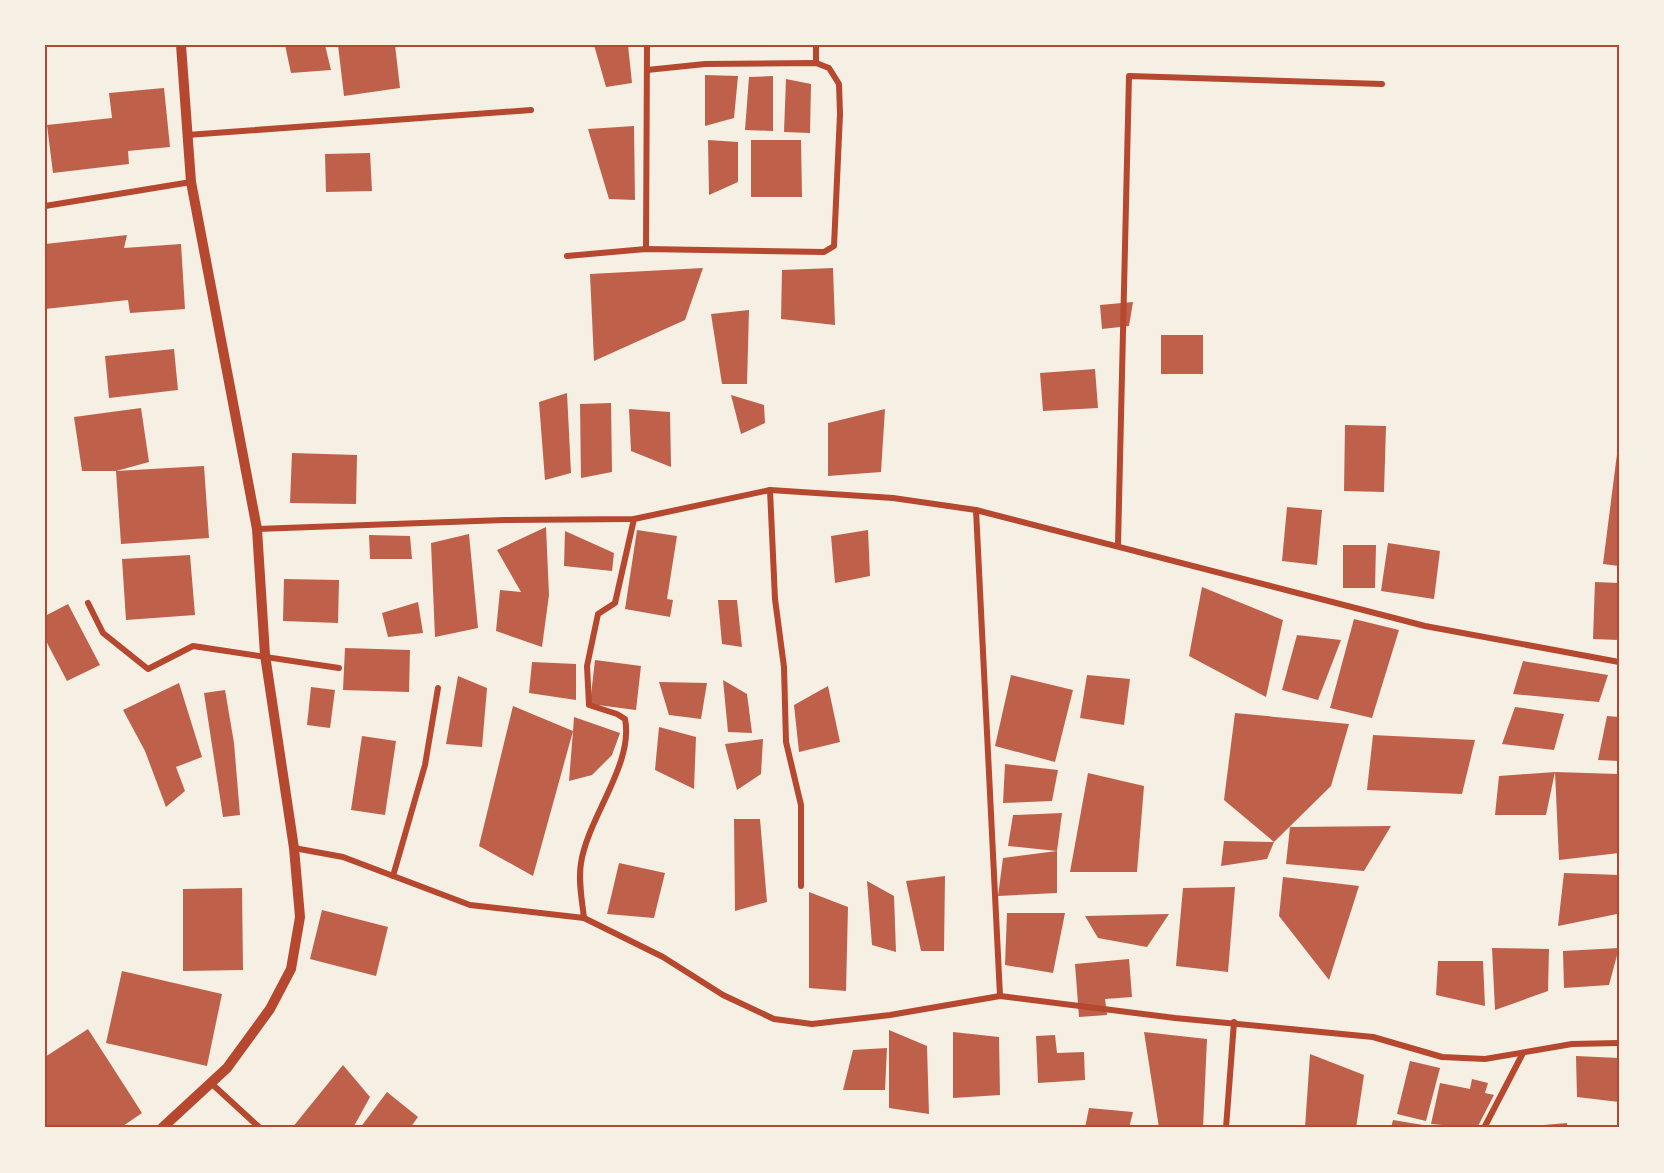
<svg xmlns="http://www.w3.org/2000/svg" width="1664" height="1173" font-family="'Fira Sans',sans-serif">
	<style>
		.building { fill: #bf614a }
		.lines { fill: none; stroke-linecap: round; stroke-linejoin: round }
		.minor { stroke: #b5482f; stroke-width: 6 }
		.tertiary { stroke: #b5482f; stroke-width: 10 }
		.neatline { fill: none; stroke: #b5482f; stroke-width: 2 }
	</style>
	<rect width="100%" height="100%" fill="#f6efe4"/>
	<g class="building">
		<path d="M285,45H325L331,70L291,73Z"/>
		<path d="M338,45H395L400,88L344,96Z"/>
		<path d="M594,45H628L632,83L606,87Z"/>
		<path d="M705,75L738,76L734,118L705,126Z"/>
		<path d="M773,76V131L745,130L749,77Z"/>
		<path d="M786,79L811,84L810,133L784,132Z"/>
		<path d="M164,88L170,147L128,151L129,164L53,173L47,125L112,118L109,93Z"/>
		<path d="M634,126L635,200L609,199L588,129Z"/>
		<path d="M708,140L738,142V182L709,195Z"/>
		<path d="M751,140H801L802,197H751Z"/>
		<path d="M370,153L372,191L326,192L325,154Z"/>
		<path d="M127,235L124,248L181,244L185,309L130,313L128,300L45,309V244Z"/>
		<path d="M703,268L685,320L594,361L590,274Z"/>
		<path d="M833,268L835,325L781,319L782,270Z"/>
		<path d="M1133,302L1129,326L1102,329L1100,305Z"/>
		<path d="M749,310L747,384H722L711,314Z"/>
		<rect x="1161" y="335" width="42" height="39"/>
		<path d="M174,349L178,390L109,398L105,356Z"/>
		<path d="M1095,369L1098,408L1043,411L1040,373Z"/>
		<path d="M567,393L571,473L545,480L539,402Z"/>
		<path d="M731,395L764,405L765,423L741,434Z"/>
		<path d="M611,403L612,472L581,478L580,404Z"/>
		<path d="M141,408L149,462L116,471H82L74,417Z"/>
		<path d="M629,409L670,412L671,467L631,451Z"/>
		<path d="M885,409L881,472L828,476V423Z"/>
		<path d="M1345,425L1386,426L1384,492L1344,491Z"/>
		<path d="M1618,446H1619V566L1603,564Z"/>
		<path d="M292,453L357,455L356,504L290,503Z"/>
		<path d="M204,466L209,538L121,544L116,471Z"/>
		<path d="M1287,507L1322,510L1317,565L1282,561Z"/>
		<path d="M546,527L549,595L542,647L496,631L500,590L521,592L497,550Z"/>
		<path d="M637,530L677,536L667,599L673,600L670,617L625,609Z"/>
		<path d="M868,530L870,576L835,583L831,536Z"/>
		<path d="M565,531L614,553L612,571L564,566Z"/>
		<path d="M469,534L478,628L435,637L431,543Z"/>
		<path d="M369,535L410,536L412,559H370Z"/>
		<path d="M1388,543L1440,551L1434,599L1381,591Z"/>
		<path d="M1343,545H1376L1375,588H1343Z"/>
		<path d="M190,555L195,615L126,620L122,559Z"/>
		<path d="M284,579L339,580L338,623L283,621Z"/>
		<path d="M1595,582L1619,583V640L1593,639Z"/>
		<path d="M1202,587L1283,620L1266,697L1189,656Z"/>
		<path d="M718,600H737L742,647L722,644Z"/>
		<path d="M418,602L423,633L388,637L382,613Z"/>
		<path d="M68,604L100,665L67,681L45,639V616Z"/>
		<path d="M1354,619L1399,630L1372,718L1330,708Z"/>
		<path d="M1297,635L1341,640L1318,700L1282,690Z"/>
		<path d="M345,648L410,650L409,692L343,690Z"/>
		<path d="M595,660L641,666L636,710L590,704Z"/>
		<path d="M1523,661L1608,675L1599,702L1513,694Z"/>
		<path d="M532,662L576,664V700L529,693Z"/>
		<path d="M1011,675L1073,690L1055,762L995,746Z"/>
		<path d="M1087,675L1130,679L1124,725L1080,718Z"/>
		<path d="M458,676L487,688L482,747L446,744Z"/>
		<path d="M723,680L747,694L752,733L728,732Z"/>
		<path d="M659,682L707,683L701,719L669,715Z"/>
		<path d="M179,683L202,757L176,767L185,791L166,807L145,751L123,710Z"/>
		<path d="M828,686L840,742L799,752L794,705Z"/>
		<path d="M311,687L335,690L330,728L307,725Z"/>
		<path d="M225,690L234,743L240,815L223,817L204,693Z"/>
		<path d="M513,706L573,731L574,717L620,733L612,755L592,775L569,781L573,731L533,876L479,846Z"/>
		<path d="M1515,707L1564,714L1554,750L1502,744Z"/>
		<path d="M1235,713L1349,724L1331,786L1274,842L1224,800Z"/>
		<path d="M1607,716L1619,717V761L1598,760Z"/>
		<path d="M659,727L696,737L694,789L655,770Z"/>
		<path d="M1373,735L1475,740L1462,794L1367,790Z"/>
		<path d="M362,736L396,741L385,815L351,810Z"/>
		<path d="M763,739L761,774L737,790L725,744Z"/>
		<path d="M1005,764L1058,770L1052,801L1003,803Z"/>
		<path d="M1555,772L1546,815H1495L1499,776Z"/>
		<path d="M1555,772L1619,774V853L1559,860Z"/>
		<path d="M1088,773L1144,786L1137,872H1070Z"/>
		<path d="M1062,813L1057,851V893L998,896L1003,858L1057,851L1008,846L1013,815Z"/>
		<path d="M734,819H760L767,902L735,911Z"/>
		<path d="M1391,826L1364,871L1286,864L1290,827Z"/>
		<path d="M1224,841L1274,842L1267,859L1221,866Z"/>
		<path d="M619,863L665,873L654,918L607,914Z"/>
		<path d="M1564,873L1619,875L1617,914L1558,926Z"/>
		<path d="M945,876L944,951H921L906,881Z"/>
		<path d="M1283,877L1359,886L1329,980L1279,916Z"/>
		<path d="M867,881L894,896L896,952L872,945Z"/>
		<path d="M1235,887L1228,972L1176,966L1183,888Z"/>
		<path d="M242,888L243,970L183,971V889Z"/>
		<path d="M809,892L848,907L846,991L809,988Z"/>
		<path d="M322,910L388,927L376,976L310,959Z"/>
		<path d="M1007,913H1065L1053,973L1005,965Z"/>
		<path d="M1169,914L1147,947L1098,938L1085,916Z"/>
		<path d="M1492,948L1549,949L1548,991L1495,1010Z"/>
		<path d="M1619,948L1609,985L1564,988L1563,951Z"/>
		<path d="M1129,959L1132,997L1105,999L1107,1015L1079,1017L1075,964Z"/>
		<path d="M1438,961H1483L1485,1006L1436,995Z"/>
		<path d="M122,971L222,994L207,1066L106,1043Z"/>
		<path d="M88,1029L142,1113L120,1128H45V1057Z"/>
		<path d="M889,1030L927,1046L929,1114L889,1108Z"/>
		<path d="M953,1032L999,1037L1000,1095L953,1098Z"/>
		<path d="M1144,1032L1207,1039L1203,1128H1159Z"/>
		<path d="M1055,1035L1057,1053L1084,1052L1085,1080L1038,1083L1036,1036Z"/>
		<path d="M887,1048L885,1090H843L853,1050Z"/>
		<path d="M1310,1054L1364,1075L1356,1128H1305Z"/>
		<path d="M1576,1056L1619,1058V1102L1577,1097Z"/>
		<path d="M1410,1061L1440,1068L1426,1121L1397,1114Z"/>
		<path d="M343,1065L370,1097L353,1128H292Z"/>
		<path d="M1472,1079L1488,1083L1485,1093L1494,1095L1477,1128L1431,1124L1440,1083L1470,1089Z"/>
		<path d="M387,1092L418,1117L410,1128H360Z"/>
		<path d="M1089,1108L1133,1112L1129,1128H1085Z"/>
		<path d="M1393,1120L1429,1126V1128H1391Z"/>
		<path d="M1567,1123V1128H1532V1126Z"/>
	</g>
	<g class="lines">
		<g class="minor">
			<path d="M816,63V45"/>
			<path d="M187,135L531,110"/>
			<path d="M45,206L191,182"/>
			<path d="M646,249L647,45"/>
			<path d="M567,256L646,249L824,252L834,246L840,114L839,84L829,68L816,63L705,64L647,70"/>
			<path d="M770,490L775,599L784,667L786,742L801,805V886"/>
			<path d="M976,510L1000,996"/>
			<path d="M257,529L504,520L634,519L770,490L893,498L976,510L1425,626L1619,662"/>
			<path d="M1118,545L1129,76L1382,84"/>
			<path d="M88,603L103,633L148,669L193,646L339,668"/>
			<path d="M294,848L343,857L470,905L584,918L663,957L723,995L774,1019L812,1024L890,1015L1000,996L1175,1018L1373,1037L1442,1057L1485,1059L1572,1044L1619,1043"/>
			<path d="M393,876L425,765L438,688"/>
			<path d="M584,918C582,900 578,881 581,863C588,817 634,764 625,719L617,714L589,705L587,666L598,614L615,603L634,519"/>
			<path d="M212,1084L260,1128"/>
			<path d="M1226,1128L1234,1022"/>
			<path d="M1484,1128L1523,1053"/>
		</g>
		<path class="tertiary" d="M162,1128L227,1068L270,1009L291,969L300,917L294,848L265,655L257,529L191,182L181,45"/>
	</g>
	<rect width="1664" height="1173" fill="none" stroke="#f6efe4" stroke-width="93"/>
	<rect x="46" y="46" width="1572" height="1080" class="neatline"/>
</svg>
